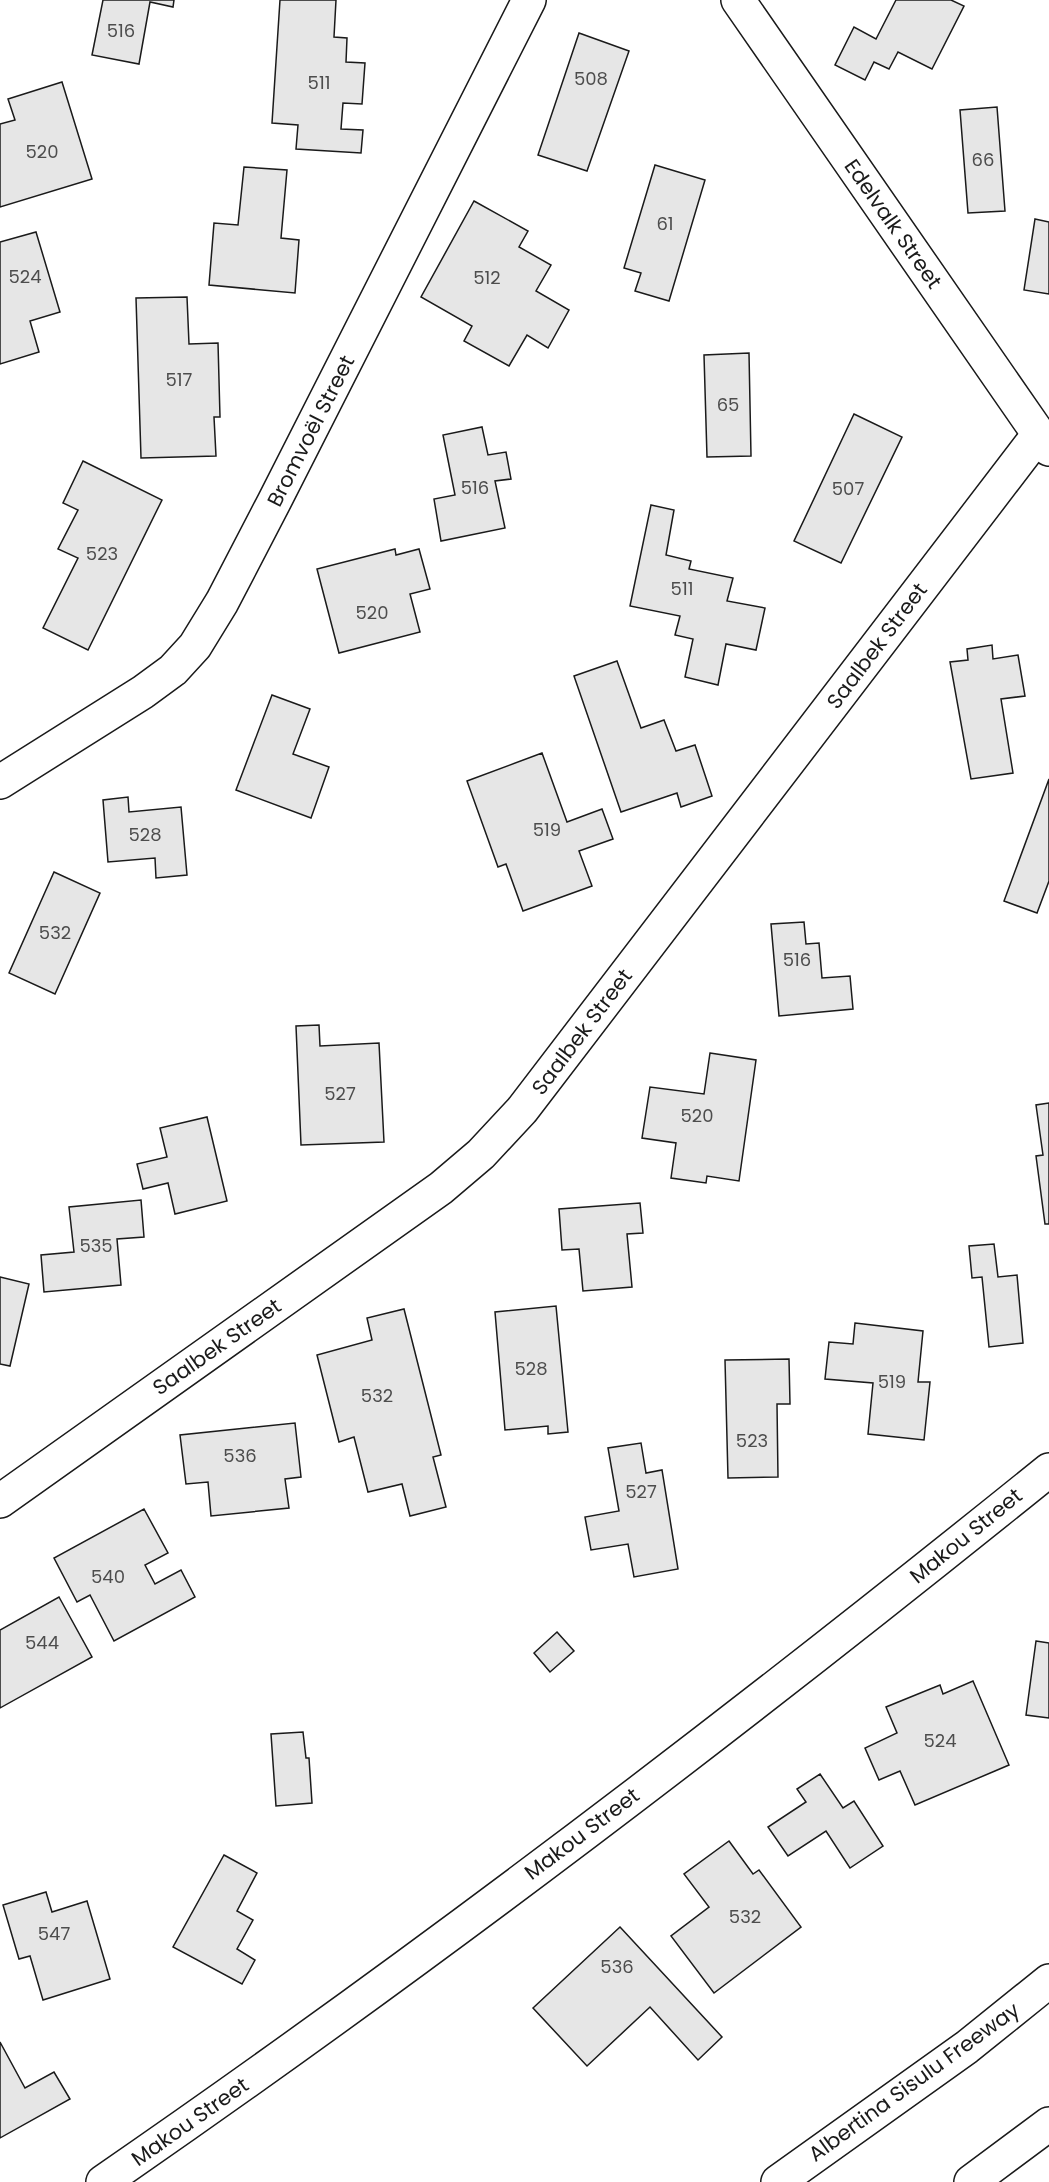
<svg xmlns="http://www.w3.org/2000/svg" width="1049" height="2182" font-family="Poppins,sans-serif">
	<style>
		.building { fill: #e6e6e6; stroke: #1a1a1a; stroke-width: 1.5 }
		.lines { fill: none; stroke-linecap: round; stroke-linejoin: round }
		.minor-casing { stroke: #1a1a1a; stroke-width: 36 }
		.highway-casing { stroke: #1a1a1a; stroke-width: 36 }
		.minor { stroke: #fff; stroke-width: 33 }
		.highway { stroke: #fff; stroke-width: 33 }
		.labels { text-anchor: middle; stroke-width: 4.5; stroke-linejoin: round; paint-order: stroke }
		.number-label { font-size: 18px; fill: #4d4d4d }
		.street-label { font-size: 21px; fill: #1a1a1a; stroke: #fff }
	</style>
	<rect width="100%" height="100%" fill="#fff"/>
	<g class="building">
		<path d="M103,0H174L173,7L150,2L139,64L92,55Z"/>
		<path d="M280,0H336L334,37L347,38L346,62L365,63L362,104L343,103L341,129L363,130L361,153L296,149L298,125L272,123Z"/>
		<path d="M896,0H951L964,6L932,69L898,52L889,69L874,62L865,80L835,65L854,27L876,39Z"/>
		<path d="M579,33L629,51L587,171L538,155Z"/>
		<path d="M62,82L92,179L0,207V124L15,120L8,99Z"/>
		<path d="M997,107L1005,211L968,213L960,110Z"/>
		<path d="M655,165L705,180L669,301L635,291L641,273L624,268Z"/>
		<path d="M244,167L287,170L281,238L299,240L295,293L209,285L214,223L238,225Z"/>
		<path d="M474,201L528,231L519,247L551,265L536,291L569,310L548,348L527,335L509,366L464,341L472,326L421,297Z"/>
		<path d="M1035,219L1049,222V294L1024,290Z"/>
		<path d="M36,232L60,312L30,321L39,352L0,364V242Z"/>
		<path d="M187,297L189,344L218,343L220,417H214L216,456L141,458L136,298Z"/>
		<path d="M749,353L751,456L707,457L704,355Z"/>
		<path d="M854,414L902,437L841,563L794,541Z"/>
		<path d="M482,427L488,455L506,452L511,479L495,481L505,528L441,541L434,499L455,495L443,435Z"/>
		<path d="M83,461L162,500L88,650L43,628L78,558L58,549L78,510L63,503Z"/>
		<path d="M651,505L674,510L666,555L691,561L689,569L733,578L727,601L765,608L756,650L726,644L718,685L685,677L693,639L675,635L680,616L630,606Z"/>
		<path d="M395,549L396,555L419,549L430,589L410,594L420,632L339,653L317,569Z"/>
		<path d="M992,645L993,659L1018,655L1025,696L1001,699L1013,773L971,779L950,662L968,660L967,649Z"/>
		<path d="M617,661L641,728L664,720L676,751L695,745L712,796L681,807L677,793L621,812L574,676Z"/>
		<path d="M272,695L310,709L293,754L329,767L311,818L236,790Z"/>
		<path d="M542,753L567,822L602,809L613,839L579,851L592,886L523,911L506,864L498,867L467,781Z"/>
		<path d="M1049,779V881L1037,913L1004,901Z"/>
		<path d="M128,797L129,812L181,807L187,875L156,878L155,858L108,862L103,800Z"/>
		<path d="M54,872L100,893L55,994L9,973Z"/>
		<path d="M804,922L806,944L819,943L822,978L850,976L853,1009L779,1016L771,924Z"/>
		<path d="M319,1025L320,1046L379,1043L384,1142L301,1145L296,1026Z"/>
		<path d="M710,1053L756,1060L739,1181L707,1176L706,1183L671,1178L676,1143L642,1138L650,1087L704,1094Z"/>
		<path d="M1049,1103V1224H1045L1036,1156L1043,1155L1036,1105Z"/>
		<path d="M207,1117L227,1201L175,1214L168,1183L143,1189L137,1164L167,1157L160,1128Z"/>
		<path d="M141,1200L144,1237L117,1239L121,1285L44,1292L41,1255L74,1252L69,1207Z"/>
		<path d="M640,1203L643,1233L627,1234L632,1287L583,1291L579,1249L562,1250L559,1209Z"/>
		<path d="M994,1244L998,1277L1017,1275L1023,1343L989,1347L982,1277L972,1278L969,1246Z"/>
		<path d="M0,1277L29,1284L10,1366L0,1364Z"/>
		<path d="M556,1306L568,1432L548,1434V1426L505,1430L495,1312Z"/>
		<path d="M404,1309L441,1455L433,1457L446,1507L410,1516L402,1484L368,1492L354,1437L339,1442L317,1355L372,1340L367,1318Z"/>
		<path d="M855,1323L923,1331L918,1382H930L924,1440L868,1434L873,1383L825,1379L829,1342L853,1344Z"/>
		<path d="M789,1359L790,1404H777L778,1477L728,1478L725,1360Z"/>
		<path d="M295,1423L301,1477L285,1479L289,1508L211,1516L208,1482L186,1484L180,1435Z"/>
		<path d="M641,1443L646,1473L662,1470L678,1569L634,1577L628,1544L591,1550L585,1517L619,1511L608,1448Z"/>
		<path d="M144,1509L168,1553L145,1565L155,1584L181,1570L195,1597L114,1641L90,1595L77,1602L54,1558Z"/>
		<path d="M59,1597L92,1657L0,1708V1630Z"/>
		<path d="M557,1632L574,1651L550,1672L534,1653Z"/>
		<path d="M1036,1641L1049,1643V1718L1026,1715Z"/>
		<path d="M973,1681L1009,1765L915,1805L900,1771L879,1780L865,1748L897,1733L886,1707L940,1685L943,1694Z"/>
		<path d="M303,1732L306,1758H309L312,1803L276,1806L271,1734Z"/>
		<path d="M820,1774L843,1808L854,1801L883,1846L850,1868L826,1831L788,1856L768,1827L806,1802L797,1789Z"/>
		<path d="M729,1841L753,1874L759,1870L801,1927L714,1993L671,1936L709,1907L684,1874Z"/>
		<path d="M224,1855L257,1873L237,1911L253,1920L237,1949L255,1960L242,1984L173,1947Z"/>
		<path d="M46,1892L52,1912L87,1901L110,1979L43,2000L30,1956L19,1959L3,1905Z"/>
		<path d="M620,1927L722,2037L698,2060L650,2007L587,2066L533,2008Z"/>
		<path d="M0,2042L25,2088L54,2072L70,2099L0,2138Z"/>
	</g>
	<g class="lines">
		<g class="minor-casing">
			<g id="minor">
				<path d="M738,0L1049,449"/>
				<path d="M0,782L143,692L173,670L195,646L222,602L274,502L529,0"/>
				<path d="M0,1501L441,1188L481,1154L522,1110L1039,434"/>
				<path d="M103,2182C428,1958 742,1718 1049,1470"/>
			</g>
		</g>
		<g class="highway-casing">
			<g id="highway">
				<path d="M778,2182L967,2047L1049,1981"/>
				<path d="M971,2182L1049,2124"/>
			</g>
		</g>
		<use href="#minor" class="minor"/>
		<use href="#highway" class="highway"/>
	</g>
	<g class="labels">
		<g class="number-label">
			<text x="121" y="37">516</text>
			<text x="591" y="85">508</text>
			<text x="319" y="89">511</text>
			<text x="42" y="158">520</text>
			<text x="983" y="166">66</text>
			<text x="665" y="230">61</text>
			<text x="25" y="283">524</text>
			<text x="487" y="284">512</text>
			<text x="179" y="386">517</text>
			<text x="728" y="411">65</text>
			<text x="475" y="494">516</text>
			<text x="848" y="495">507</text>
			<text x="102" y="560">523</text>
			<text x="682" y="595">511</text>
			<text x="372" y="619">520</text>
			<text x="547" y="836">519</text>
			<text x="145" y="841">528</text>
			<text x="55" y="939">532</text>
			<text x="797" y="966">516</text>
			<text x="340" y="1100">527</text>
			<text x="697" y="1122">520</text>
			<text x="96" y="1252">535</text>
			<text x="531" y="1375">528</text>
			<text x="892" y="1388">519</text>
			<text x="377" y="1402">532</text>
			<text x="752" y="1447">523</text>
			<text x="240" y="1462">536</text>
			<text x="641" y="1498">527</text>
			<text x="108" y="1583">540</text>
			<text x="42" y="1649">544</text>
			<text x="940" y="1747">524</text>
			<text x="745" y="1923">532</text>
			<text x="54" y="1940">547</text>
			<text x="617" y="1973">536</text>
		</g>
		<g class="street-label">
			<text transform="translate(893 224) rotate(55)" y="7">Edelvalk Street</text>
			<text transform="translate(311 431) rotate(-63)" y="7">Bromvoël Street</text>
			<text transform="translate(877 646) rotate(-53)" y="7">Saalbek Street</text>
			<text transform="translate(582 1032) rotate(-53)" y="7">Saalbek Street</text>
			<text transform="translate(217 1347) rotate(-35)" y="7">Saalbek Street</text>
			<text transform="translate(966 1536) rotate(-39)" y="7">Makou Street</text>
			<text transform="translate(582 1834) rotate(-37)" y="7">Makou Street</text>
			<text transform="translate(914 2082) rotate(-36)" y="7">Albertina Sisulu Freeway</text>
			<text transform="translate(190 2122) rotate(-35)" y="7">Makou Street</text>
		</g>
	</g>
</svg>
